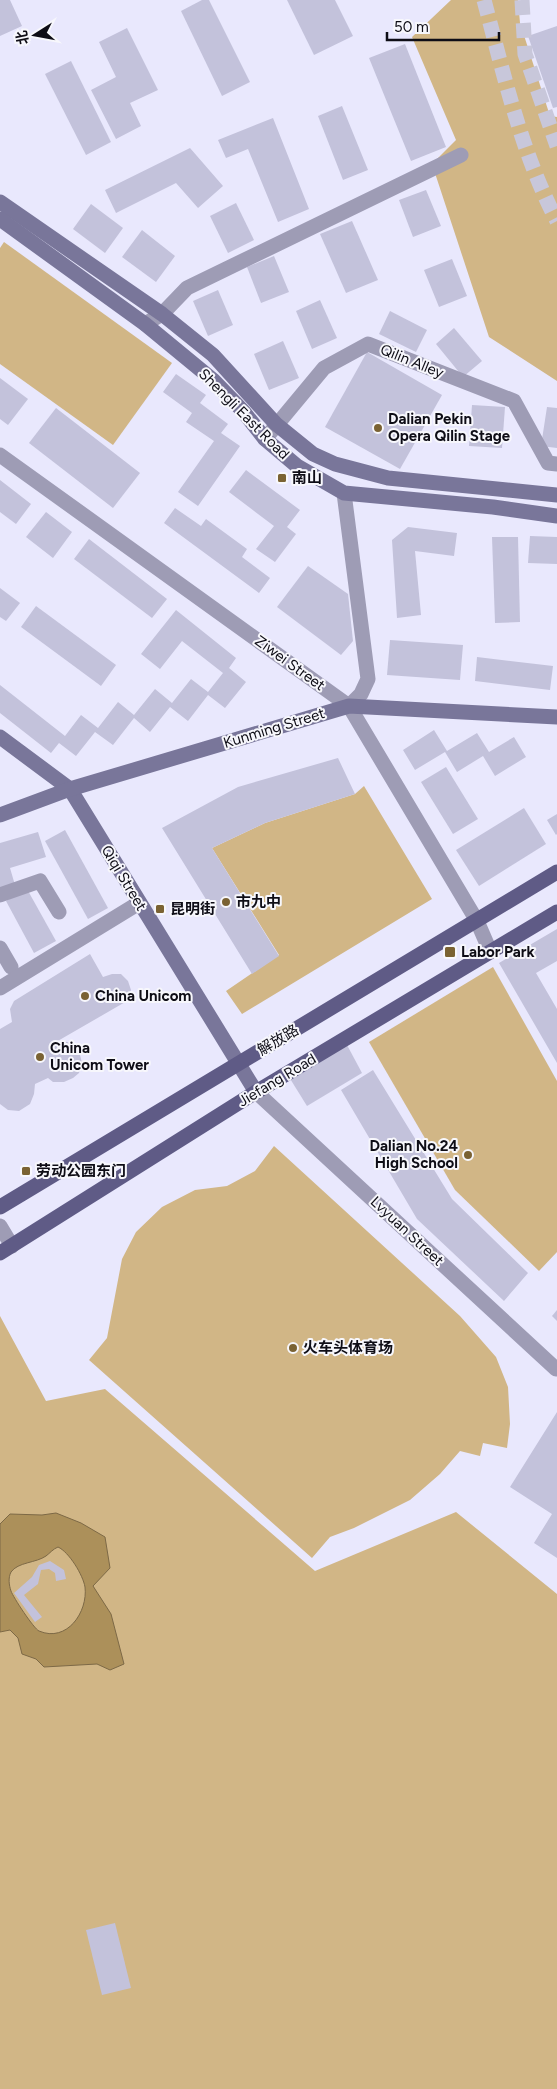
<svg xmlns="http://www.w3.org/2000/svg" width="557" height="2089" font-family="Figtree,'Noto Sans SC',sans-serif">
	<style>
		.green { fill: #d1b686 }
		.water { fill: #ac905a; stroke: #7d6946; fill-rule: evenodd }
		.building { fill: #c3c2db }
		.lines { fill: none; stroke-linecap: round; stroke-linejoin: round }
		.primary-tunnel { stroke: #c8c7da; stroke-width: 15; stroke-dasharray: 15 8; stroke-linecap: butt }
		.street { stroke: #9e9cb5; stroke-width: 15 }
		.secondary { stroke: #79769a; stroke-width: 15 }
		.primary { stroke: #5f5b86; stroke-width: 15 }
		.poi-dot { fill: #7a6233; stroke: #f7f7fc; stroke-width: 2 }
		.labels { text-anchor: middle; stroke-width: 4; stroke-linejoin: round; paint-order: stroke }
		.street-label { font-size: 15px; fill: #0e0d16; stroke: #f7f7fc }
		.poi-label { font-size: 15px; font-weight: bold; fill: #0e0d16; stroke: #f7f7fc; text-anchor: start }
	</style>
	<rect width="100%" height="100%" fill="#e9e8fd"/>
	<g class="green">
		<path d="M451,0H518L520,23L550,116L557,117V381L489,337L432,164L456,140L412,37Z"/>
		<path d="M4,242L172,363L113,445L0,364V248Z"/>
		<path d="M364,786L432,899L242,1014L226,991L279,955L212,848L265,823L355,794Z"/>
		<path d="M493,967L557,1081V1252L539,1271L455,1190L369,1042Z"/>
		<path d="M274,1146L460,1316L496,1357L508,1387L510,1424L507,1448L483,1443L480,1456L460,1451L440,1474L410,1500L354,1528L330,1537L312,1558L89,1360L107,1338L122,1259L136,1232L162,1207L195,1190L227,1186L255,1171Z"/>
		<path d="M0,1316L46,1401L105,1389L315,1571L456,1512L557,1594V2089H0Z"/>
	</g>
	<path class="water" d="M56,1513L81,1523L105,1537L110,1568L93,1586L111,1614L124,1664L110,1670L97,1664L44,1667L36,1659L22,1654L18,1638L10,1630L0,1632V1524L10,1514L42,1515ZM58,1547C69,1552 83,1575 85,1587C88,1612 67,1643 39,1631C34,1629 13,1597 11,1591C9,1585 8,1578 11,1572C18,1562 36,1563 46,1556C50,1553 53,1549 58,1547Z"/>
	<g class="building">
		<path d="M0,0H10L22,26L0,36Z"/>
		<path d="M202,0H209L250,82L222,96L181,11Z"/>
		<path d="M287,0H335L353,36L314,55Z"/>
		<path d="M557,26V107L553,108L528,36Z"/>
		<path d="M127,28L158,90L130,103L141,126L116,139L91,90L116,77L99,42Z"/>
		<path d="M405,44L446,147L411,161L369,58Z"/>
		<path d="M71,61L111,142L86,155L45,74Z"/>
		<path d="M342,106L368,170L343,180L318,116Z"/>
		<path d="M273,118L309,209L278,222L248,149L226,158L218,140Z"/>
		<path d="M190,148L223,186L198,208L176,183L116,213L105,190Z"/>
		<path d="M426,190L441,226L413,237L399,200Z"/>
		<path d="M236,203L254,240L228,253L210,216Z"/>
		<path d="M91,204L123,228L105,253L73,229Z"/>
		<path d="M352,221L378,280L346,293L320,234Z"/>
		<path d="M142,230L175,256L156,282L122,257Z"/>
		<path d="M274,256L289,292L261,303L247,267Z"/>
		<path d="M452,259L467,296L439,307L424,270Z"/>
		<path d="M218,290L233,325L208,336L193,301Z"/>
		<path d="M320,300L337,338L312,349L296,311Z"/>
		<path d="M390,311L427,330L416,352L379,334Z"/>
		<path d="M454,328L482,361L463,377L436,344Z"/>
		<path d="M283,341L299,378L269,390L254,354Z"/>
		<path d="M367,352L442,395L400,469L325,427Z"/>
		<path d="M176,374L206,395L200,403L228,424L221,433L240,446L198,506L178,492L214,441L186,422L192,413L163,392Z"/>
		<path d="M0,378L28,399L8,425L0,419Z"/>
		<path d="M472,405L505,407L502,448L469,446Z"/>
		<path d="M547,407L557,408V448L541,446Z"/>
		<path d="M56,408L140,473L113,508L29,443Z"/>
		<path d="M246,470L300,510L287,527L296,534L275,562L256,549L274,526L229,492Z"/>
		<path d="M0,480L31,504L16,524L0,512Z"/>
		<path d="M175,508L201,526L206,519L247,549L242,557L270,578L259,593L164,523Z"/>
		<path d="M46,512L72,532L53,558L26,537Z"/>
		<path d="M408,527L457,533L454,556L415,551L421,615L397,618L392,540Z"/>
		<path d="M530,536L557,537V564L528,563Z"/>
		<path d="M492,537H518L520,622L495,623Z"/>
		<path d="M89,539L167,599L152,618L74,559Z"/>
		<path d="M308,566L348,594L353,641L341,655L277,607Z"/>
		<path d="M0,588L20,603L6,621L0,617Z"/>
		<path d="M36,606L116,665L101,686L21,627Z"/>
		<path d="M176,610L236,658L229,668L246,682L225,708L208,695L188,721L170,707L150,732L134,718L113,745L95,732L76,756L59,743L51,753L0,713V685L65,736L81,715L98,728L118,702L134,715L155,689L172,703L191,679L208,692L223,673L182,641L160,669L141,654Z"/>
		<path d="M390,640L463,645L460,680L387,675Z"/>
		<path d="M477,657L553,666L550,690L475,681Z"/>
		<path d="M434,730L447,751L477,733L489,752L514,737L526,757L495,776L483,756L457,772L445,752L415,770L403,750Z"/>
		<path d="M338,758L355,794L265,823L212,848L279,956L252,974L162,828L238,787Z"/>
		<path d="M446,767L478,819L453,834L421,782Z"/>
		<path d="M524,808L546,844L479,886L456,850Z"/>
		<path d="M557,814V834L556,835L547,820Z"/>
		<path d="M65,830L108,908L88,919L45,841Z"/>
		<path d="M38,832L46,857L10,868L15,885L0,889V843Z"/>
		<path d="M27,889L56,941L34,953L6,901Z"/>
		<path d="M557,929V961L536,973L557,1009V1063L499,963Z"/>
		<path d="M90,954L103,977L112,974H121L128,981L131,990L127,1001L56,1042L63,1041L71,1043L79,1051L82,1063L79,1073L73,1078L64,1082H53L48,1078L35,1084L34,1094L30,1104L19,1111L8,1110L0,1104V1029L12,1022L10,1009L14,1001Z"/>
		<path d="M347,1045L362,1073L307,1106L289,1077Z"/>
		<path d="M373,1070L452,1199L528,1273L504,1301L417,1219L341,1090Z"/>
		<path d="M557,1310V1321L552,1316Z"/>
		<path d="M557,1412V1558L534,1543L552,1514L510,1487Z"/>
		<path d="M50,1561L64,1570L66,1579L56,1581L55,1573L49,1569L41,1570L38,1584L24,1595L42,1617L35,1622L14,1593L32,1577L39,1565Z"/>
		<path d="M115,1923L131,1988L102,1995L86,1930Z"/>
	</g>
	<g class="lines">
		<g class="primary-tunnel">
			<path d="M484,0C504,75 521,152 557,221"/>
			<path d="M522,0L525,54L557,146"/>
		</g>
		<g class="street">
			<path d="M145,324L162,314L187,288L461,155"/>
			<path d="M265,439L324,368L368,344L514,401L548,463L557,464"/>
			<path d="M0,455L349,706L477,921L490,951"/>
			<path d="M344,493L368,679L361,694L349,706"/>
			<path d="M0,895L40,881L59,912"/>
			<path d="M0,948L11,967"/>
			<path d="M0,988L139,903"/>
			<path d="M256,1092L556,1369L557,1368"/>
			<path d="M0,1226L12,1246"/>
		</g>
		<g class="secondary">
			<path d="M0,202L162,314L213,355L276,424L313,454L335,464L388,478L557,495"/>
			<path d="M0,219L145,324L213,380L243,411L265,439L297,466L344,493L493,507L557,516"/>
			<path d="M0,737L70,789L256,1092"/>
			<path d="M0,815L70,789L349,706L557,717"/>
		</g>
		<g class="primary">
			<path d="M0,1207L557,872"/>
			<path d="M0,1253L256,1092L557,912"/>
		</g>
	</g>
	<g class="poi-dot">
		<circle cx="378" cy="428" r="5"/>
		<rect x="277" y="473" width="10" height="10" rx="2.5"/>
		<circle cx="226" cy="902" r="5"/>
		<rect x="155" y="904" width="10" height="10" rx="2.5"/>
		<rect x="444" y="946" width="12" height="12" rx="2.5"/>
		<circle cx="85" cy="996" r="5"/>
		<circle cx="40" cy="1057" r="5"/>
		<circle cx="468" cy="1155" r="5"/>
		<rect x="21" y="1166" width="10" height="10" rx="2.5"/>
		<circle cx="293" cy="1348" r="5"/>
	</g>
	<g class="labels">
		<g class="street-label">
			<text transform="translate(412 361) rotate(22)" y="5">Qilin Alley</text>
			<text transform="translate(244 414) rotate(45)" y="5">Shengli East Road</text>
			<text transform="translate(290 663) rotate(36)" y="5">Ziwei Street</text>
			<text transform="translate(274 728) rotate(-17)" y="5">Kunming Street</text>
			<text transform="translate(124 878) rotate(59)" y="5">Qiqi Street</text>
			<text transform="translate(278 1040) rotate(-31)" y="5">解放路</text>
			<text transform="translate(277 1080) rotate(-31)" y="5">Jiefang Road</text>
			<text transform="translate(407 1231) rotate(43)" y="5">Lvyuan Street</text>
		</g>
		<g class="poi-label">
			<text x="388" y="424">Dalian Pekin<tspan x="388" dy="17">Opera Qilin Stage</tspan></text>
			<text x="292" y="483">南山</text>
			<text x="236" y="907">市九中</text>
			<text x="170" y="914">昆明街</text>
			<text x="461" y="957">Labor Park</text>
			<text x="95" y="1001">China Unicom</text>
			<text x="50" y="1053">China<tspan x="50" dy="17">Unicom Tower</tspan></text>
			<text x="458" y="1151" text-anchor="end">Dalian No.24<tspan x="458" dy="17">High School</tspan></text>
			<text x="36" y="1176">劳动公园东门</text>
			<text x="303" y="1353">火车头体育场</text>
		</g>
	</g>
	<g transform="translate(35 35) rotate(259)" stroke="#f7f7fc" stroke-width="4" paint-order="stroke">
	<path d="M0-4L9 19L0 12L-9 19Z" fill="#0e0d16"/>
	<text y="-8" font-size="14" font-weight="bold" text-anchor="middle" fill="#0e0d16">北</text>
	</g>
	<path d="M387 32v8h112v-8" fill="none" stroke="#0e0d16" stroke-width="2.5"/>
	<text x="394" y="32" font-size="15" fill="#0e0d16" stroke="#f7f7fc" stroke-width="4" paint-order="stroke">50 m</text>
</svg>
